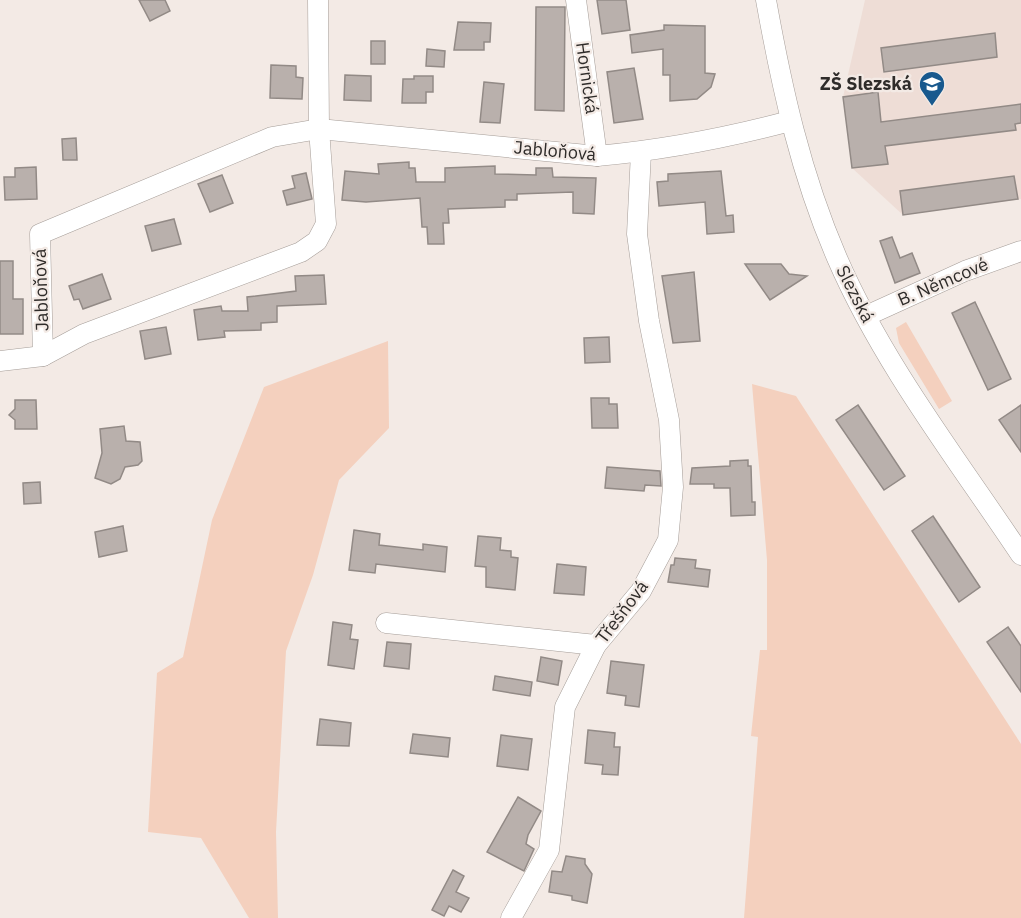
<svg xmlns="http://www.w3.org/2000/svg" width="1021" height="918" font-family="'IBM Plex Sans',sans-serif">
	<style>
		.built { fill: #eeddd6 }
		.green { fill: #f4d0be }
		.building { fill: #b9b0ac; stroke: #928a86; stroke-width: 1.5 }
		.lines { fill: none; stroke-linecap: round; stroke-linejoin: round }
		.minor-casing { stroke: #a59d98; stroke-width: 21 }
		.minor { stroke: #fff; stroke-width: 20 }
		.labels { text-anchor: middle; stroke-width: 4.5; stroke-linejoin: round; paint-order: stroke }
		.street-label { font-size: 18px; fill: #2f2c2a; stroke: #f3eae5 }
		.poi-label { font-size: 18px; font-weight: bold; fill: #2f2c2a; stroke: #f3eae5; text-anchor: end }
	</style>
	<rect width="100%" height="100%" fill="#f3eae5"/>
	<path class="built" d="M865,0H1021V199L903,215L852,168L843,97Z"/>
	<g class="green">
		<path d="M906,322L952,401L939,409L899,343L896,328Z"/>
		<path d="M388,341L389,428L339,480L313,575L286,651L276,832L278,918H249L201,838L148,832L157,673L183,657L212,520L264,387Z"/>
		<path d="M752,384L796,396L1021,744V918H744L758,737L751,736L760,650H767V560Z"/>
	</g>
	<g class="building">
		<path d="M139,0H165L170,11L150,21Z"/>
		<path d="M597,0H626L630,30L602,34Z"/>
		<path d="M536,7H565L564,111L535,110Z"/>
		<path d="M458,22L491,23L490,42H484V50H454Z"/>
		<path d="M664,25L705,26V73L715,74L711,87L697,99L670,101V75H663V49L632,53L630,35L664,30Z"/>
		<path d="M995,33L997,57L884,72L881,48Z"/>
		<rect x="371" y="41" width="14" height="23"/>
		<path d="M427,49L445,51L444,67L426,66Z"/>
		<path d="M271,65L296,66V77L303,78L302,99L270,98Z"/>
		<path d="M634,68L643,119L614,123L607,72Z"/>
		<path d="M345,75L371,76V101L344,100Z"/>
		<path d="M414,76H433V92H426V103H402L403,79H414Z"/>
		<path d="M484,82L504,84L500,123L480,122Z"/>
		<path d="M878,92L881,122L1021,104V123L1015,124L1016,130L885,146L888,164L852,168L843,97Z"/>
		<path d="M76,138L77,160H63L62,139Z"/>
		<path d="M409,162V168H415L416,182H445V168L495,166V174L536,175V168H552L553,177L596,178L594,214L573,213V192L517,194V200H505V207L448,209L449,223H443L444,244H428L427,227H422L420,198L366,202L342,200L345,171L379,174L378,164Z"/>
		<path d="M36,167L37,199L5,200L4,177H15V168Z"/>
		<path d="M721,171L726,216L733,215L734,232L707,234L705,202L659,206L657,182L668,181V174Z"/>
		<path d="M306,173L312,199L287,205L283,191L295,188L292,176Z"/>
		<path d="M222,175L233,203L210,212L198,184Z"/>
		<path d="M1014,176L1018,199L903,215L900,191Z"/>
		<path d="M174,219L181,244L152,251L145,226Z"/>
		<path d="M892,237L900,258L912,253L920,273L895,283L880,241Z"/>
		<path d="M0,261H13V299H23V334H0Z"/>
		<path d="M745,264H781L789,274L807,276L770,300Z"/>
		<path d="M694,272L700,341L673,343L662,276Z"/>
		<path d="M102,274L111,299L83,309L79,299L74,300L69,286Z"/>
		<path d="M324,275L326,304L277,306V322L261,323V330L224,331L225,337L198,340L194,310L221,306L222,311H248L247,297L296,291L295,276Z"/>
		<path d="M975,302L1011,379L988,390L952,313Z"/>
		<path d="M166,327L171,354L145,359L140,331Z"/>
		<path d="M609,337L610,362L585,363L584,338Z"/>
		<path d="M591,398H609V404H617L618,428H592Z"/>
		<path d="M15,400H36L37,429H15V420L9,415L15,409Z"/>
		<path d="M858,405L905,476L884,490L836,420Z"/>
		<path d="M1021,405V452L999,420Z"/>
		<path d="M124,426L126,441L140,442L142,461L138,465L125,467L120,479L111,484L95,478L102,453L100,429Z"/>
		<path d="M748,460V466H751L752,502H755V515L731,516L730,488H714V484H690L692,468L730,466V461Z"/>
		<path d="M607,467L660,471L661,486L645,485L644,491L605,488Z"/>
		<path d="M40,482L41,503L24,504L23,483Z"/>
		<path d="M933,516L980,587L959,602L912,531Z"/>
		<path d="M123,526L127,551L99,557L95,532Z"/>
		<path d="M354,530L380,534L379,545L423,550V544L447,547L445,572L376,564L375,573L349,570Z"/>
		<path d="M478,536L501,538L500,550L511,551V557L518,558L515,590L486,587V567L475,566Z"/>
		<path d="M675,558L696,560L695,568L710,570L708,587L668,582L671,565H674Z"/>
		<path d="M557,564L586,567L584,595L554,593Z"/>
		<path d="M333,622L352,625L350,639L358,640L354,669L328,665Z"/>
		<path d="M1008,627L1021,646V692L987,642Z"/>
		<path d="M387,642L411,644L409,669L384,666Z"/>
		<path d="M541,657L562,661L558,685L537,681Z"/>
		<path d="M611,661L644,665L639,707L625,705L626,696L607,693Z"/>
		<path d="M495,676L532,682L530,696L493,690Z"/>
		<path d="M320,719L351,723L349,746L317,745Z"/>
		<path d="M588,730L615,733L614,747H620L618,775L602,774L603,765L585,763Z"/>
		<path d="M413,734L450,738L448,757L410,753Z"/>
		<path d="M501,735L532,739L528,770L497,766Z"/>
		<path d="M518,797L541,811L528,835L526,844L534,849L524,871L487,852Z"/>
		<path d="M566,856L585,859V864L592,874L587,903L572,900V896L549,892L552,871L562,872Z"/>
		<path d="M453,870L464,876L456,892L469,898L461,912L449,906L444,916L432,910Z"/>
	</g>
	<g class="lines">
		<g class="minor-casing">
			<g id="minor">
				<path d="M576,0L597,156"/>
				<path d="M766,0C782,89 801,175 837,258C883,364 957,459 1021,555"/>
				<path d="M866,316L965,271L1021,251"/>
				<path d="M43,356L40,234L272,137L319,129L597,156C663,150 726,138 790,121"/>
				<path d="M0,361L43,356L84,334L301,252L317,241L326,224L319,129L318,0"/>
				<path d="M386,623L596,645"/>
				<path d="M511,918L549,850L565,707L596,645L641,591L668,540L673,487L669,420L649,321L637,234L641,152"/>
			</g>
		</g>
		<use href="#minor" class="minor"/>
	</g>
	<defs>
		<g id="school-pin" transform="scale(1.35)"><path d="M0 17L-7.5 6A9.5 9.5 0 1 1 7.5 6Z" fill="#18598e" stroke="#f3eae5"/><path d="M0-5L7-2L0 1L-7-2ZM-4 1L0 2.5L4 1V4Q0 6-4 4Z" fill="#fff"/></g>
	</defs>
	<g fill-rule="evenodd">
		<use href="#school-pin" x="932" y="84"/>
	</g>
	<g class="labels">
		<g class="street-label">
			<text transform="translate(587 78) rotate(82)" y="6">Hornická</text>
			<text transform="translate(555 151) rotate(5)" y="6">Jabloňová</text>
			<text transform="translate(943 282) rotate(-23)" y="6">B. Němcové</text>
			<text transform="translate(41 290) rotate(-92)" y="6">Jabloňová</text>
			<text transform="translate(855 294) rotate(63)" y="6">Slezská</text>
			<text transform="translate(622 612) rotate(-53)" y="6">Třešňová</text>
		</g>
		<g class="poi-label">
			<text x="912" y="90">ZŠ Slezská</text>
		</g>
	</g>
</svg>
